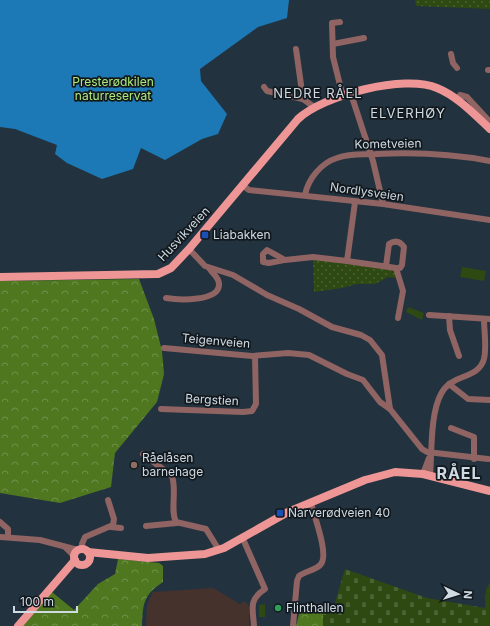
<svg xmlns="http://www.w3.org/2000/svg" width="490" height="626" font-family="Inter,sans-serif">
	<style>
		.industrial { fill: #46322d }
		.forest { fill: url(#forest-crowns) }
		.cemetery { fill: url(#cemetery-stones) }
		.park { fill: url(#park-dots) }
		.pitch { fill: #2e4911 }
		.water { fill: #1d79b6 }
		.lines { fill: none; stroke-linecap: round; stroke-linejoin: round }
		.minor { stroke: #8f6463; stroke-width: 6 }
		.major { stroke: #ed9695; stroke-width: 8 }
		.transit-dot { fill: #1a4fb4; stroke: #12191e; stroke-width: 1.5 }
		.education-dot { fill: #8d6e63; stroke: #12191e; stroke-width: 1.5 }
		.leisure-dot { fill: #2e9e5b; stroke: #12191e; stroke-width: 1.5 }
		.labels { text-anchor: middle; stroke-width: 3.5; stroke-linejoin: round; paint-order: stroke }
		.park-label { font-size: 12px; fill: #afe97a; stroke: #12191e }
		.street-label { font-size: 12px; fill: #d0dae2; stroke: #12191e }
		.poi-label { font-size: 12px; fill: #d0dae2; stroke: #12191e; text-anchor: start }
		.neighbourhood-label { font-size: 13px; letter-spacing: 1px; fill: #d0dae2; stroke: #12191e }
		.district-label { font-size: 16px; font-weight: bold; letter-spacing: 1px; fill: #d0dae2; stroke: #12191e }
	</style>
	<defs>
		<pattern id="forest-crowns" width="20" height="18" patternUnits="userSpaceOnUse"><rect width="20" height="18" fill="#4e7720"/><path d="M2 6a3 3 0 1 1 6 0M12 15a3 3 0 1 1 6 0" fill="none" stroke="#6f904b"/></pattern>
		<pattern id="cemetery-stones" width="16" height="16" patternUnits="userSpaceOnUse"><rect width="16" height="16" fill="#2e4911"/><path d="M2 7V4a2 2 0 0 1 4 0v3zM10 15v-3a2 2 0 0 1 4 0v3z" fill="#4b6333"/></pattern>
		<pattern id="park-dots" width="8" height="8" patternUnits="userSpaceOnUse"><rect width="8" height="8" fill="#2e4911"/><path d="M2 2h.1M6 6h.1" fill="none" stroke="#4b6333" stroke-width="1.8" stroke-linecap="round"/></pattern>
	</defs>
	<rect width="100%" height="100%" fill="#22323e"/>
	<path class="industrial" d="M213,588L240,604L245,601L249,607V626H146L147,605L153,592Z"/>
	<g class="forest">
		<path d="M139,279L154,319L162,351L164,374L157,402L115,453L111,487L60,503L0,493V281Z"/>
		<path d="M118,559L159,563L163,566V582C143,595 143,604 142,626H23L52,592L74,610L98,584L115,574Z"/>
		<path d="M301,606L323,610V626H296Z"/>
	</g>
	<path class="cemetery" d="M345,569L427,598L485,608L486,590L490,582V626H323V610L332,613Z"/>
	<g class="park">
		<path d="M415,0H490V9L416,6Z"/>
		<path d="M313,259L394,269L397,278L388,277L375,284H357L342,288L314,292Z"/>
	</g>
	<g class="pitch">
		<path d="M462,267L486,271L484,281L460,277Z"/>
		<path d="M408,307L424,313L422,320L406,312Z"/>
		<path d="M265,604V617H259V605Z"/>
	</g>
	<path class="water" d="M0,0H289L287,18L258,27L200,69L201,81L227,114L218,134L202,139L165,160L141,148L133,169L102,179L67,163L55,154L57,145L15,129L0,127Z"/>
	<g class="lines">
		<g class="minor">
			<path d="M340,22L332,23L333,57L343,97"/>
			<path d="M333,44L364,38"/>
			<path d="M296,49L303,99"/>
			<path d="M451,54L453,63L457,68"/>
			<path d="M488,70H490"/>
			<path d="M264,87L267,91L303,99L314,107"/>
			<path d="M351,94L373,161L383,204"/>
			<path d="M460,95L467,97L490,122"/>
			<path d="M242,185L249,190L383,204L490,220"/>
			<path d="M305,195C308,179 321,163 337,158C351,153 363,155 377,154C415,152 453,154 490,161"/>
			<path d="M189,249L205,266L233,275L267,295L299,309L332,327L361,335L370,340L382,355L390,409L422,449L427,452L488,459"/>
			<path d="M284,260L269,263L263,262V254L267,250L285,260L313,257L347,261L355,202"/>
			<path d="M347,261L396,268H400L402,265L404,247C400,241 395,240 389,244L386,266"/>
			<path d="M396,268L403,291L398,318"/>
			<path d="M166,298C178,300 220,302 219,284C219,277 212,273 209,268"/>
			<path d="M429,315L490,319"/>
			<path d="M449,316L450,330L459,356"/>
			<path d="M164,348L252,356L288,353L309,355L347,374L363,380L380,402L390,409"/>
			<path d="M449,384L468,399L490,400"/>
			<path d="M161,409L243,412L252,411L256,404L255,356"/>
			<path d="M451,428L474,437V459"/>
			<path d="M143,454L172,476C177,490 170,511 176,522L206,529L219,550"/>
			<path d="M423,474L429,458"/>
			<path d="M430,476C432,453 430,414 441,394C452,373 478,380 484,359C487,347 484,331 484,319"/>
			<path d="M0,522L8,529V537"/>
			<path d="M146,526L177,523"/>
			<path d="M111,527L121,528"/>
			<path d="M0,537L40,540L78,550"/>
			<path d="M243,539L265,589C248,600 253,609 254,626"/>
			<path d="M65,547L74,556"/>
			<path d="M83,549L82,544L85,537L113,525L114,519L108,500"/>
			<path d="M293,626L297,581L299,576C305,571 317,570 321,564C329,554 314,516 311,503"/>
		</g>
		<g class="major">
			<path d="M0,277L158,274L171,268L189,249L298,119C323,95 405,74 437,88C457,96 474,114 490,129"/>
			<circle cx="82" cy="557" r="8"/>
			<path d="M88,552L148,558L205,554L224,548L288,512L365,480L395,472L423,474L490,491"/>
			<path d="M18,626L75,560"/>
		</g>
	</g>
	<g class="transit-dot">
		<rect x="201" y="231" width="8" height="8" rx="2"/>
		<rect x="276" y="509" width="8" height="8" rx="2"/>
	</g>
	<circle class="education-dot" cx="134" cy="465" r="4"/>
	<circle class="leisure-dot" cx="278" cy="608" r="4"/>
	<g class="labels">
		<g class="park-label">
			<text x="113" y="86">Presterødkilen<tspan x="113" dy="14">naturreservat</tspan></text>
		</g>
		<g class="street-label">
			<text transform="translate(388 144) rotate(-1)" y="4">Kometveien</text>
			<text transform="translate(367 192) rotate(8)" y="4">Nordlysveien</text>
			<text transform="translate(184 234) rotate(-47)" y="4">Husvikveien</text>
			<text transform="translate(216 341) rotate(5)" y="4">Teigenveien</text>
			<text transform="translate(212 400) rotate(3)" y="4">Bergstien</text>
		</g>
		<g class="poi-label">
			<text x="213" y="239">Liabakken</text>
			<text x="142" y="462">Råelåsen<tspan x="142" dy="14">barnehage</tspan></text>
			<text x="288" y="517">Narverødveien 40</text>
			<text x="286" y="612">Flinthallen</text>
		</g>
		<g class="neighbourhood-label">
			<text x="318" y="98">NEDRE RÅEL</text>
			<text x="408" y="118">ELVERHØY</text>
		</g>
		<g class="district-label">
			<text x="459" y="479">RÅEL</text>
		</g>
	</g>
	<g transform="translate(458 594) rotate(94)" stroke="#12191e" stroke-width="3" paint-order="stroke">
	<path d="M0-3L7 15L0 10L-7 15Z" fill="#d0dae2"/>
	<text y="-6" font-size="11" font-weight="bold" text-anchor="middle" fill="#d0dae2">N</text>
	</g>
	<path d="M14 606v6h63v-6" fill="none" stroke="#d0dae2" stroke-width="2"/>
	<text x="20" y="606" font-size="12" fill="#d0dae2" stroke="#12191e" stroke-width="3" paint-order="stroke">100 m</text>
</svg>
